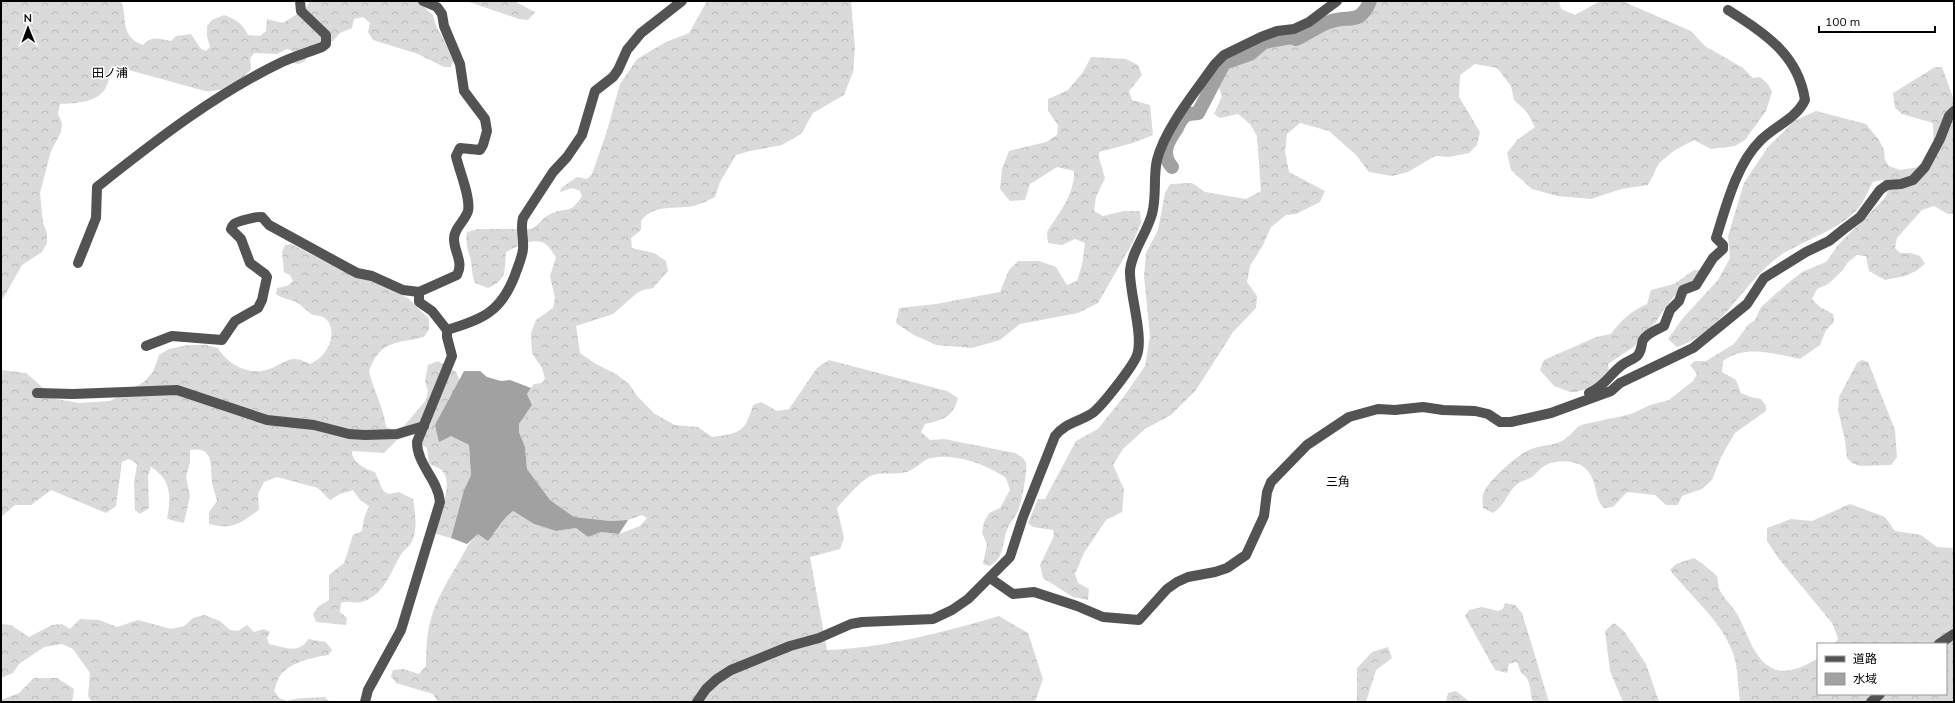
<svg xmlns="http://www.w3.org/2000/svg" width="1955" height="703" font-family="Mulish,'Noto Sans JP',sans-serif">
	<style>
		.forest { fill: url(#forest-crowns) }
		.water { fill: #a1a1a1 }
		.lines { fill: none; stroke-linecap: round; stroke-linejoin: round }
		.river { stroke: #a1a1a1; stroke-width: 14 }
		.minor { stroke: #535353; stroke-width: 10 }
		.labels { text-anchor: middle; stroke-width: 3; stroke-linejoin: round; paint-order: stroke }
		.quarter-label { font-size: 12px; fill: #000; stroke: #fff }
	</style>
	<defs>
		<pattern id="forest-crowns" width="20" height="18" patternUnits="userSpaceOnUse"><rect width="20" height="18" fill="#dadada"/><path d="M2 6a3 3 0 1 1 6 0M12 15a3 3 0 1 1 6 0" fill="none" stroke="#b9b9b9"/></pattern>
	</defs>
	<rect width="100%" height="100%" fill="#fff"/>
	<g class="forest">
		<path d="M1,1H121C128,18 119,36 143,45C152,35 159,39 171,41L176,36L191,34L201,49L206,51L210,47L207,36V26L212,20L224,15C237,20 242,23 248,35L260,36L266,31L267,19L283,23L305,9L309,4L308,1H417L433,15L436,26L443,38L453,61L451,67H444L418,54L373,40L368,32L370,23L363,17L354,19L352,28L340,33L333,41L319,42L314,46L305,61L299,64L293,63V51L287,49L277,54L254,53L250,59L251,69C240,82 222,93 205,91L114,66L109,70C109,75 109,81 107,85C100,103 76,103 60,104L58,114L62,123L61,132L51,151L40,193L43,223L47,233V243L42,252L22,265L1,302Z"/>
		<path d="M466,1H514L535,12L528,20L519,19Z"/>
		<path d="M707,1H851L855,48L853,72L844,95L813,113L801,134L782,145L750,151L736,155L720,182L715,197C709,200 703,203 697,205C676,211 656,202 641,221V230L631,238L632,248L654,253L666,261L668,271L653,288L643,290L637,293L613,314L576,326L580,353L596,364L616,374L629,384L638,397L655,414L675,425L698,427L712,437C740,433 745,433 753,405L761,402L777,411L789,409L817,368L829,360L947,391L958,398C953,417 943,420 925,424L921,432L930,440L944,439L1015,453C1019,455 1024,458 1026,463C1028,469 1021,505 1018,511C1015,518 1009,523 1007,530C1002,543 1004,560 989,566L983,564L987,544L982,533L984,522L989,513L1000,508L1010,490L1006,478C986,464 955,453 931,458C922,460 916,469 907,472C895,475 882,472 873,475C863,478 844,500 837,508L844,538L840,549L810,557L827,650C885,648 944,632 999,616L1028,633L1043,679L1035,702H438L433,694L396,683L391,676L393,670L403,669L419,674L426,666C426,619 434,604 457,565C465,552 466,545 478,534H494L501,520L513,511L534,524L556,531L576,528L588,537L601,532L619,534L640,526L647,518L642,515L628,520L610,521L574,517L550,500L527,469L525,447L519,432V424L532,405L527,394L534,384L542,383L545,379L542,368L532,353L531,333L536,320L553,308L555,298L550,276L556,257C553,254 551,249 548,246C537,235 518,246 506,252C504,271 508,279 488,288L475,283C472,275 472,269 471,261C468,249 465,244 467,232L478,229H532C538,225 544,217 550,214C567,206 569,216 582,196L580,191L572,188L560,192L561,188L577,177L587,179L592,174L607,131L620,84L637,59L666,42L689,33Z"/>
		<path d="M1369,1H1559L1561,9L1575,15L1600,1H1622L1691,31L1705,46L1743,68L1753,78L1760,77L1768,84L1772,92L1766,111L1745,140L1735,146L1711,149L1694,140L1675,150L1659,163L1648,185L1621,189L1591,199L1557,196L1532,189L1511,170L1507,153L1517,140L1535,127L1527,112L1514,100L1511,86L1497,68L1475,64L1460,75L1459,97L1480,132L1477,145L1469,153L1449,157L1435,156L1408,172L1392,176L1369,172L1356,155L1329,131L1300,123L1287,134L1285,152L1289,172L1325,191L1320,202L1296,214L1286,215L1271,227L1263,245L1250,266L1247,282L1257,296L1256,308L1233,332L1196,390L1171,415L1145,429L1123,449L1113,465L1124,489L1122,512L1106,520L1084,553L1075,574L1078,583L1089,589L1088,600L1073,597L1043,578L1040,565L1054,536L1053,530L1033,527L1028,523L1038,499H1045L1076,441L1098,429L1125,395L1145,366L1150,336L1144,276L1146,253L1158,230L1165,193L1170,184L1192,183L1205,192L1246,199L1261,191L1257,136L1250,124L1238,114L1220,118L1214,114L1222,96L1217,83L1231,65L1250,59L1265,47L1289,40L1305,42Z"/>
		<path d="M1091,57L1126,59L1138,65L1142,75L1129,91L1132,100L1150,105L1153,135L1133,143L1099,152V158L1105,178L1096,197L1094,211L1103,216L1124,211H1140L1141,223L1133,242L1098,303L1078,313L1020,324L1000,340L972,348L936,345L912,334L896,323L899,308L936,304L1000,292L1009,270L1018,261H1039L1056,267L1067,285L1077,281L1082,265L1085,243L1075,239L1062,245L1048,243L1047,232C1059,213 1075,194 1074,171L1057,167L1030,184L1025,200L1010,201L1000,189L1002,169L1009,151L1046,142L1057,135L1058,125L1048,111V99L1068,90L1083,72Z"/>
		<path d="M1935,67H1942L1954,100V214H1948L1934,206L1922,210L1897,238L1895,248L1900,253H1910L1920,256L1925,264L1916,271L1905,276L1885,280L1869,271L1866,256L1857,255L1848,262L1843,270L1828,284L1817,289L1812,299L1820,307L1833,314L1834,322L1826,330L1820,345L1800,359C1774,354 1746,344 1723,361L1722,372L1736,380L1741,393L1751,397L1761,399L1766,406V411L1735,433L1721,457L1712,480L1702,489L1682,496L1678,505H1666L1655,495L1627,492L1613,507L1604,508C1593,497 1599,484 1587,470C1578,460 1558,459 1546,465C1541,467 1537,473 1532,477C1527,480 1520,481 1516,485C1506,495 1506,504 1493,513L1483,508C1483,504 1482,498 1483,495C1486,482 1517,455 1529,450C1539,445 1550,446 1560,442C1569,438 1573,430 1581,425L1631,414L1650,405L1669,400L1693,381L1697,374L1690,365L1695,361H1706L1734,344L1748,325L1755,320L1761,307L1788,283L1802,272L1826,262L1838,245L1885,198L1888,191L1887,182L1881,180L1873,182C1868,191 1863,204 1856,211C1835,231 1808,239 1784,253C1743,279 1727,330 1677,347L1668,339L1683,318L1718,280L1730,258L1728,236L1744,183L1768,147L1794,121L1816,111L1866,124L1879,140L1884,150L1885,160L1889,166L1900,170L1931,165L1934,159L1933,123L1902,114L1895,108L1893,93Z"/>
		<path d="M291,244L356,277L372,280L397,292L409,299L429,319V329L424,337C396,344 381,339 369,371C373,390 384,408 386,427L395,431L405,425L426,400L428,391L425,381L428,365L438,361L456,372L460,381L447,402L451,436L469,445L471,475L464,490L451,538L436,534L435,529C439,514 456,480 440,469C437,467 432,466 429,463L427,448L421,444L418,433L397,440L384,453L352,451C352,463 365,469 375,472L383,491L389,494L399,492L413,499C415,511 418,530 412,541C410,546 405,549 402,553C391,570 385,595 362,602C355,604 348,600 341,603L340,612L347,618L346,625L316,622L313,614L319,606L329,600V575L344,563L353,535L362,531L364,518L369,506L360,500L353,490L340,494L330,500L318,488L277,477L264,482L258,494L259,510C239,524 234,530 209,524V512L217,501C216,495 213,489 212,482C210,466 215,446 190,450V462L186,477L190,496L184,523L167,519C171,497 172,480 151,467L148,476L149,508L140,514L135,510L134,484L137,464L129,459L122,462L116,506L106,513L51,490L31,505H15L1,517V370L26,373L56,399L79,403L110,401L144,382L153,372L159,355L169,349L188,345H206L218,348C227,364 248,375 266,370C275,368 281,362 289,360C297,357 304,361 310,364C320,359 324,355 329,345C333,336 333,322 323,317C319,315 314,316 311,314C306,310 301,305 296,302C289,299 283,299 276,294L277,288L287,286L293,281L290,275L284,272L282,252L285,245Z"/>
		<path d="M1694,270H1700L1697,278L1681,288L1664,309L1656,322L1639,338L1635,346L1608,364L1609,372L1594,387L1576,392H1570L1554,386L1540,370L1544,360L1596,337L1611,334C1621,320 1631,311 1647,304L1651,290L1674,284Z"/>
		<path d="M1862,360L1868,362L1895,430L1897,457L1891,465L1860,466L1852,463L1847,458L1845,440L1838,410L1839,397L1857,363Z"/>
		<path d="M1850,504L1885,517L1895,531L1921,535L1937,547L1954,548V702H1740C1738,688 1738,666 1733,653C1721,620 1691,597 1670,570L1676,564L1694,558L1703,564L1717,576C1718,580 1718,585 1719,588C1722,597 1730,603 1735,611C1747,628 1752,660 1774,669C1787,675 1806,665 1818,659V694H1946V644H1835L1838,638L1832,623L1779,559L1767,541V528L1791,519L1812,521Z"/>
		<path d="M1505,603L1515,605L1522,613L1549,702H1533C1529,691 1532,679 1521,673L1517,662L1509,664L1507,673L1495,670L1465,616L1469,610L1482,607L1498,611L1503,609Z"/>
		<path d="M204,615L220,621L230,630L238,631L247,625L254,632L264,629L270,632L267,638L269,644C284,647 299,655 308,639L326,642L332,650L328,655C314,657 288,663 280,676C277,680 276,686 274,691L279,698L287,701C300,697 311,698 325,697L330,702H92L88,696L90,673L73,649L62,644L44,647L19,664L13,673L1,678V624L11,625L29,637L52,625L62,624L70,629L80,619L99,620L117,627L138,620L171,629L184,626L193,618Z"/>
		<path d="M1614,623L1624,631L1646,664L1659,702H1623L1610,671L1605,631Z"/>
		<path d="M1388,647L1392,658L1376,670L1366,702H1355L1357,700V668L1372,652Z"/>
		<path d="M34,678H57L74,689L72,701L70,702H1V700L19,693Z"/>
		<path d="M1456,691L1470,702H1446L1448,693Z"/>
	</g>
	<path class="water" d="M464,371H480L487,377L501,381L510,380L531,388L527,394L532,405L519,424V432L525,447L527,469L550,500L574,517L610,521L628,520L619,534L601,532L588,537L576,528L556,531L534,524L513,511C500,521 498,529 488,541L478,534L467,544L451,538L464,490L471,475L469,445L451,436L439,442L435,425Z"/>
	<g class="lines">
		<path class="river" d="M1172,167C1160,153 1168,141 1177,128C1179,123 1182,118 1186,115C1190,113 1194,114 1198,113L1224,63L1250,54L1264,42L1291,37L1296,39C1307,34 1318,26 1329,22C1348,14 1359,27 1370,1"/>
		<g class="minor">
			<path d="M78,263L96,218L97,187C155,141 215,94 282,62C295,56 309,52 322,47L326,44V35L301,11L300,1"/>
			<path d="M447,330C483,319 501,312 515,275C518,266 522,258 523,249C524,238 520,228 523,218L553,172L567,157L582,135L595,91L613,77L618,70L627,50L641,33L682,1"/>
			<path d="M146,346L172,336L222,340L235,321L258,308L262,300L267,277L265,274L250,263L241,239L231,229C232,226 232,226 234,224C237,221 259,216 262,217L269,225L357,273L372,276L403,290L419,292L457,275C464,262 454,252 454,239C454,228 465,221 468,211C471,197 459,171 456,156L460,148L480,150L483,145L487,131L485,119L464,91L460,64L444,26L442,14L437,7L423,1"/>
			<path d="M37,393L73,394L177,390L267,420L314,425L349,434L365,435L397,434L424,426"/>
			<path d="M1589,393C1606,385 1609,375 1622,365C1627,361 1635,359 1638,355C1642,350 1641,345 1643,340C1647,333 1657,330 1664,326L1670,310L1679,301L1683,290L1696,285L1713,258L1723,249V245L1716,238C1726,207 1736,165 1760,141C1773,127 1796,119 1805,100C1798,54 1764,33 1728,10"/>
			<path d="M990,578L1013,594L1034,592L1077,606L1103,617L1139,620L1167,589L1177,582L1188,577L1215,572L1227,568L1246,555L1264,516L1267,492L1271,482L1307,445L1349,417L1378,409L1395,410L1423,407L1443,410L1475,411L1488,414L1500,422H1511L1551,413L1611,391L1620,383L1693,348L1747,304L1764,278L1806,252L1829,241L1844,229L1860,217L1880,190L1887,185L1901,184L1913,180L1925,167L1940,139L1949,116L1954,111"/>
			<path d="M1939,644L1954,634"/>
			<path d="M365,702L368,690L401,630L440,502C438,479 417,465 417,442L452,356L447,337V330L432,311L419,302V292"/>
			<path d="M697,702L706,689L717,679L731,670L790,646L819,638L851,624L862,622L933,619L952,610L968,599L1010,557L1023,517L1055,436C1065,423 1078,422 1091,414C1100,409 1134,365 1137,355C1144,336 1129,292 1130,270C1132,251 1147,233 1152,214C1157,196 1153,177 1157,160C1165,128 1196,91 1215,64L1224,55L1261,37L1277,31L1294,29L1309,22L1337,1"/>
			<path d="M1871,702L1880,694"/>
		</g>
	</g>
	<g class="labels">
		<g class="quarter-label">
			<text x="110" y="77">田ノ浦</text>
			<text x="1338" y="486">三角</text>
		</g>
	</g>
	<rect width="1955" height="703" fill="none" stroke="#000000" stroke-width="4"/>
	<rect x="1817" y="643" width="130" height="52" fill="#ffffff" stroke="#999999"/>
	<rect x="1825" y="656" width="20" height="6" fill="#535353" stroke="#999999"/>
	<text x="1853" y="663" font-size="12" fill="#000000">道路</text>
	<rect x="1825" y="673" width="20" height="12" fill="#a1a1a1" stroke="#999999"/>
	<text x="1853" y="683" font-size="12" fill="#000000">水域</text>
	<g transform="translate(28 28) rotate(359)" stroke="#ffffff" stroke-width="3" paint-order="stroke">
	<path d="M0-3L7 15L0 10L-7 15Z" fill="#000000"/>
	<text y="-6" font-size="11" font-weight="bold" text-anchor="middle" fill="#000000">N</text>
	</g>
	<path d="M1819 26v6h116v-6" fill="none" stroke="#000000" stroke-width="2"/>
	<text x="1825" y="26" font-size="12" fill="#000000" stroke="#ffffff" stroke-width="3" paint-order="stroke">100 m</text>
</svg>
